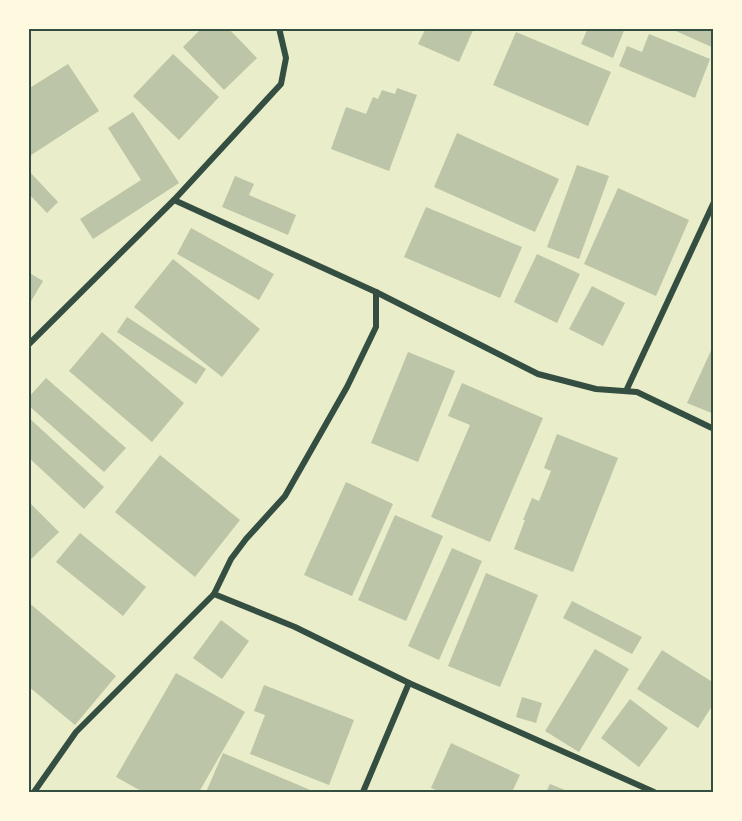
<svg xmlns="http://www.w3.org/2000/svg" width="742" height="821" font-family="Overpass,sans-serif">
	<style>
		.building { fill: #bcc5a7 }
		.lines { fill: none; stroke-linecap: round; stroke-linejoin: round }
		.minor { stroke: #344e41; stroke-width: 6 }
		.neatline { fill: none; stroke: #344e41; stroke-width: 2 }
	</style>
	<rect width="100%" height="100%" fill="#e9edc9"/>
	<g class="building">
		<path d="M202,28H228L257,58L224,90L183,47Z"/>
		<path d="M426,28H474L459,62L418,44Z"/>
		<path d="M588,28H625L613,58L581,44Z"/>
		<path d="M669,28H714V48Z"/>
		<path d="M516,32L611,72L588,126L493,85Z"/>
		<path d="M649,34L710,59L695,98L619,66L627,46L642,52Z"/>
		<path d="M173,54L219,97L179,140L133,96Z"/>
		<path d="M68,64L99,111L28,157V89Z"/>
		<path d="M397,88L417,95L389,171L331,149L346,107L366,114L373,97L378,99L382,90L395,94Z"/>
		<path d="M133,112L179,183L93,239L80,219L141,180L108,128Z"/>
		<path d="M457,133L559,179L535,232L434,187Z"/>
		<path d="M577,165L609,176L579,259L547,247Z"/>
		<path d="M28,170L58,202L47,213L28,193Z"/>
		<path d="M235,176L254,184L249,195L296,215L288,235L222,207Z"/>
		<path d="M618,188L689,220L656,296L584,264Z"/>
		<path d="M426,207L522,247L500,298L404,257Z"/>
		<path d="M191,228L274,274L259,300L177,254Z"/>
		<path d="M537,254L580,274L557,323L514,302Z"/>
		<path d="M173,259L260,329L222,377L134,307Z"/>
		<path d="M28,272L43,281L30,303L28,302Z"/>
		<path d="M592,286L625,303L603,346L569,329Z"/>
		<path d="M127,317L206,369L196,384L117,332Z"/>
		<path d="M102,332L184,403L152,442L69,371Z"/>
		<path d="M714,344V414L687,403Z"/>
		<path d="M408,352L455,371L418,462L371,443Z"/>
		<path d="M46,378L126,448L104,472L28,405V398Z"/>
		<path d="M462,383L543,418L490,542L431,517L470,425L448,416Z"/>
		<path d="M28,417L104,487L84,509L28,457Z"/>
		<path d="M557,434L618,458L573,572L514,549L525,520H523L532,498L539,501L551,471L544,468Z"/>
		<path d="M160,455L240,520L195,577L115,512Z"/>
		<path d="M346,482L393,504L352,596L304,575Z"/>
		<path d="M28,501L59,532L28,562Z"/>
		<path d="M395,515L443,536L406,621L358,600Z"/>
		<path d="M80,533L146,587L123,616L56,562Z"/>
		<path d="M452,548L482,561L439,660L408,646Z"/>
		<path d="M486,573L538,595L500,687L448,666Z"/>
		<path d="M572,601L642,637L632,654L563,618Z"/>
		<path d="M28,602L116,676L75,725L28,686Z"/>
		<path d="M221,620L249,641L222,679L193,658Z"/>
		<path d="M595,649L629,669L579,752L545,731Z"/>
		<path d="M662,650L714,683V703L698,728L637,689Z"/>
		<path d="M176,673L245,712L199,792H143L116,777Z"/>
		<path d="M264,685L354,720L329,785L250,754L265,715L254,711Z"/>
		<path d="M522,697L542,703L536,723L516,717Z"/>
		<path d="M630,699L668,728L639,767L601,738Z"/>
		<path d="M451,743L520,775L512,792H441L431,788Z"/>
		<path d="M223,753L315,792H206Z"/>
		<path d="M550,784L570,792H546Z"/>
	</g>
	<g class="lines">
		<g class="minor">
			<path d="M174,200L376,292L538,374L596,389L637,392L714,429"/>
			<path d="M28,345L174,200L281,84L286,58L279,28"/>
			<path d="M626,391L714,202"/>
			<path d="M214,594L295,627L409,683L654,792"/>
			<path d="M34,792L76,732L214,594L231,559L246,539L285,496L347,387L376,327V292"/>
			<path d="M363,792L409,683"/>
		</g>
	</g>
	<rect width="742" height="821" fill="none" stroke="#fefae0" stroke-width="60"/>
	<rect x="30" y="30" width="682" height="761" class="neatline"/>
</svg>
